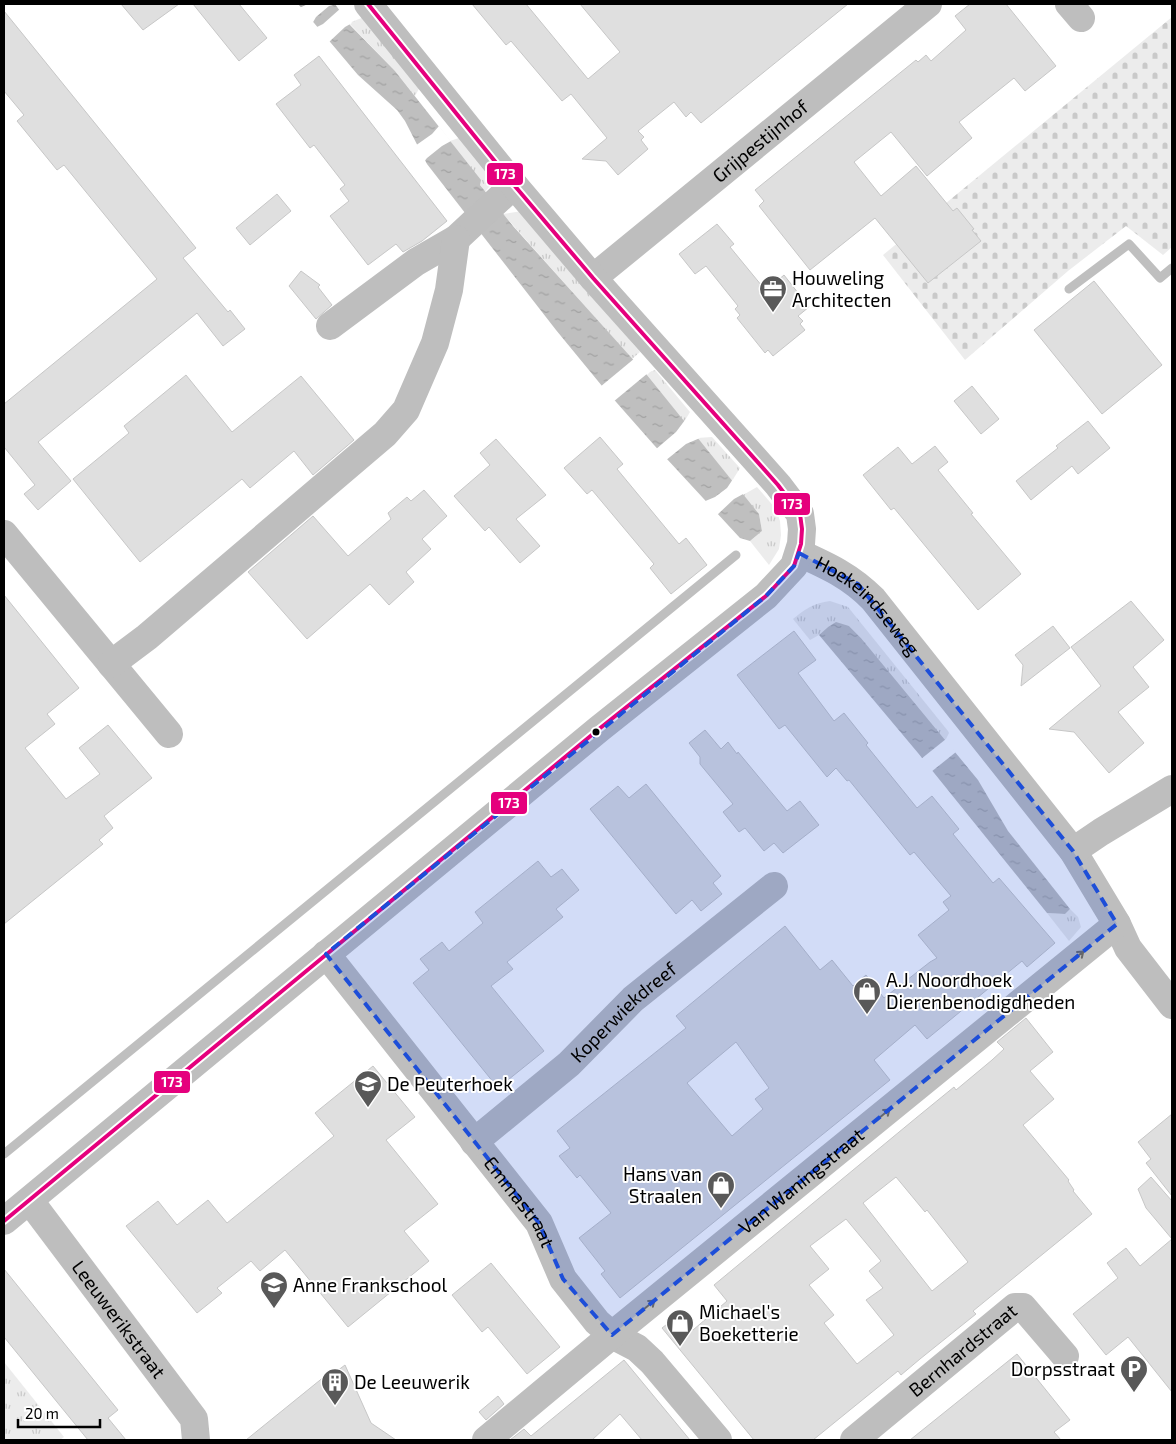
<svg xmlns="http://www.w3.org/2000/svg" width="1176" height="1444" font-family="'Exo 2',sans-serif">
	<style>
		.grass { fill: url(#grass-tufts) }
		.cemetery { fill: url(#cemetery-stones) }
		.water { fill: url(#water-ripples) }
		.pier { fill: #fff }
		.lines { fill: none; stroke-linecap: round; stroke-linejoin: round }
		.stream { stroke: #bfbfbf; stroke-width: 9 }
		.building { fill: #dfdfdf; stroke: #c7c7c7; fill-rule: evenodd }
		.minor { stroke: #bebebe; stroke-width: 28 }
		.tertiary { stroke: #bebebe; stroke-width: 28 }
		.bus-1-casing { stroke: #fff; stroke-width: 8 }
		.bus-1 { stroke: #e5007d; stroke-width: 4 }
		.oneway { stroke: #686868 }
		.marked { fill: #1d4ed8; fill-opacity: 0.2; stroke: #1d4ed8; stroke-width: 4; stroke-dasharray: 10 6; stroke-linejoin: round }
		.bus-dot { fill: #000; stroke: #fff; stroke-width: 2 }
		.labels { text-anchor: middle; stroke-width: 4; stroke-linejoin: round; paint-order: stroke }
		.street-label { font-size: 19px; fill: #000; stroke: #fff }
		.poi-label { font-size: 19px; fill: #000; stroke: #fff; text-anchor: start }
		.line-badge { stroke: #fff; stroke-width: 2 }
		.badge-label { font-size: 14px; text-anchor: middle; font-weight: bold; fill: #fff }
	</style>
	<defs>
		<pattern id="grass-tufts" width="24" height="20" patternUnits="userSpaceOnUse" patternTransform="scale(1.25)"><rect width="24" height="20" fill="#ececec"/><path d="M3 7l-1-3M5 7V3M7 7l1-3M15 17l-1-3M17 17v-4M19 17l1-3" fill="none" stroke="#c9c9c9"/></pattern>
		<pattern id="cemetery-stones" width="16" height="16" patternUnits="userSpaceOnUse" patternTransform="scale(1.25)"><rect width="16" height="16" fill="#ececec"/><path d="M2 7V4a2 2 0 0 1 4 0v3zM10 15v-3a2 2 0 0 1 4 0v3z" fill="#c9c9c9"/></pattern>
		<pattern id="water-ripples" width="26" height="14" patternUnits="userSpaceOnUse" patternTransform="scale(1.25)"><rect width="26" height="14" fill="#bfbfbf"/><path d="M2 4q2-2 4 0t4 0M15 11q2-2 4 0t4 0" fill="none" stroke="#a2a2a2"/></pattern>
	</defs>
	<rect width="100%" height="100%" fill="#fff"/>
	<g class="grass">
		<path d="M364,17L420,87L415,96L395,71L349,23Z"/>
		<path d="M462,137L493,176L489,187L485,192L450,141Z"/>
		<path d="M522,211L640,352L632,359L503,214Z"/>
		<path d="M655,370L690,412L684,422L647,375L650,372Z"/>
		<path d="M712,437L740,468L732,481L697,438Z"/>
		<path d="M757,487L776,509L780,521L781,535L779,549L769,565L750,541L762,531L759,514L743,495Z"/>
		<path d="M830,601L848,607L948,731L949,733L945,741L861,638L849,626L828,627L819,635L810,640L793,619C805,609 814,603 830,601Z"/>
		<path d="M1070,909L1078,917L1081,927L1069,941L1047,913L1065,914Z"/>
		<path d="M4,1362L64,1437L60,1440H4Z"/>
	</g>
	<path class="cemetery" d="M1172,17V247L1163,255L1126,226L1068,271L965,360L883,255Z"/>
	<g class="water">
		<path d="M298,4H335L350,25L395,71L481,180L480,185L513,226L647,375L759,514L762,531L750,541L740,538L654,445L602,386L556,330L427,164L405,121L397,110L358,75Z"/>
		<path d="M836,622L849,626L861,638L978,780L1008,831L1070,909L1065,914L1047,913L918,753L819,635L828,627Z"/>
	</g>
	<g class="pier">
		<path d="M308,4H337L329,6L316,17L312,24L299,8Z"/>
		<path d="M341,8L352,23L345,27L328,43L315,28L323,24Z"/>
		<path d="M439,126L451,141L442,146L427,158L423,163L415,146L432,134Z"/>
		<path d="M635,358L648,373L613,402L600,387Z"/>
		<path d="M685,420L700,438L686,444L665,461L655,450L676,432Z"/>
		<path d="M733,479L745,493L734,499L716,516L703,502L715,497L727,488Z"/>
		<path d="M946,739L956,752L931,772L921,759Z"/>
	</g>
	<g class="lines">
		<g class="stream">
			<path d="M1069,289L1129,244L1160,278L1172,268"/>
			<path d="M4,1154L736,555"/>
		</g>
	</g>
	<g class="building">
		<path d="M121,4H179L143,30Z"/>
		<path d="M193,4H239L267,38L239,61Z"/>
		<path d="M472,4H526L588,79L620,52L580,4H848L701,123L691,112L686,117L674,102L638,131L644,137L641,140L648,149L618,175L606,161L582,159L607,138L571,94L562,101L511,41L506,45Z"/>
		<path d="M970,4H1006L1056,66L1025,91L1014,78L959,122L972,138L927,176L891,132L854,162L881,196L916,166L953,211L957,208L974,229L972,230L981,241L928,283L875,218L810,270L759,206L764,201L755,190L916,60L918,62L926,55L931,61L966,30L955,16Z"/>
		<path d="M4,11L196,248L183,258L228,312L230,310L245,329L223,346L197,313L38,442L71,481L38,510L24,494L35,485L4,447V404L157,279L64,165L57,170L17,121L24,115L4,91Z"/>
		<path d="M319,56L447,221L422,241L403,252L396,244L368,265L330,216L349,201L340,189L345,185L314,145L310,148L276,104L301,85L294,75Z"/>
		<path d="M277,194L291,211L250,245L236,228Z"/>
		<path d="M717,224L734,244L730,247L762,286L767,283L770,287L784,275L809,307L798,316L803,321L800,324L805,330L773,356L768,350L765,353L737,318L740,315L735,309L738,306L706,266L695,274L679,254Z"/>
		<path d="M301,271L320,285L318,287L332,305L316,319L289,286Z"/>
		<path d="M1094,281L1162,365L1102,414L1034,330Z"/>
		<path d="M186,375L232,432L301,376L354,440L313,475L294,451L250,488L242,479L140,562L73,479L129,433L124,426Z"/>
		<path d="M972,386L999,419L981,434L954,401Z"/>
		<path d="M1088,421L1110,448L1078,474L1072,466L1031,500L1016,481L1058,448L1056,446Z"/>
		<path d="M600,437L623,464L617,469L679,544L686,538L707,565L671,594L650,568L654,564L592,490L587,494L564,468Z"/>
		<path d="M496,439L546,495L516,519L540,546L520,563L489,527L485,531L454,496L490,465L480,453Z"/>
		<path d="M935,446L948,462L938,470L973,513L971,514L1021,574L978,610L894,508L891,510L863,475L898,447L912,464Z"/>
		<path d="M424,490L447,516L422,539L431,549L406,572L414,582L389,605L370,584L307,639L248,572L313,516L348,556L391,519L388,513L407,497L411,501Z"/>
		<path d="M4,595L79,688L47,714L55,724L25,748L66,799L100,774L79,748L108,725L152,778L104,816L113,828L99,840L103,844L4,924Z"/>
		<path d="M1131,601L1164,640L1133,667L1149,687L1118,712L1144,743L1109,773L1074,732L1049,729L1101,686L1071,647Z"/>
		<path d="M1053,626L1070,648L1021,686L1023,665L1015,655Z"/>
		<path d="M794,631L816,660L798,673L834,721L844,713L868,743L866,745L917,808L932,796L959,829L953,834L993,883L999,878L1055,943L1027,967L1022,961L927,1039L915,1025L874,1060L890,1080L620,1298L601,1274L605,1271L579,1238L611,1213L580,1175L577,1178L559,1156L570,1148L557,1131L686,1028L676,1016L785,926L820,970L832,960L853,986L866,975L884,998L930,962L937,958L918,935L949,910L943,902L951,896L914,852L910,855L849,780L847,781L836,768L827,777L785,725L779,729L737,675ZM736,1042L769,1088L755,1099L763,1109L732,1136L687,1083Z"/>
		<path d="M705,730L721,749L728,742L737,754L738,752L787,811L800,801L819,825L783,853L774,843L764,851L745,828L739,832L723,812L733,804L700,764V757L689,743Z"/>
		<path d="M646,784L721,876L713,883L722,894L701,911L692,900L676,914L590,809L618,786L629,798Z"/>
		<path d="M538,861L551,877L562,869L579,890L556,909L563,917L507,962L513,969L491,986L544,1051L498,1088L413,983L429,970L420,959L442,942L449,951L483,923L475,912Z"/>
		<path d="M1026,1018L1053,1052L1030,1071L1054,1099L1023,1125L1069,1180L1068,1181L1074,1190L1073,1191L1092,1214L973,1311L976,1314L920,1359L901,1375L898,1371L813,1440H754L662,1328L680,1314L693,1330L727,1301L714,1285L916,1118L954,1087L956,1090L992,1060L1004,1049L997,1042ZM896,1177L925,1212L927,1210L968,1262L932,1291L863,1203ZM846,1219L881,1261L869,1271L883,1288L866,1300L894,1335L857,1364L824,1323L834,1315L809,1285L829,1269L810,1246Z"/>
		<path d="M373,1066L415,1117L386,1140L438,1204L404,1231L429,1261L348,1327L285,1250L260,1271L251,1261L217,1288L222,1293L197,1313L126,1226L158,1201L177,1225L208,1200L227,1223L334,1136L315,1113Z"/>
		<path d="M1172,1114V1196L1146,1163L1151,1159L1138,1142Z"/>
		<path d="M1151,1177L1172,1201V1239L1146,1208L1138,1189Z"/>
		<path d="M1172,1239V1392L1128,1337L1106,1355L1073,1314L1118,1278L1107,1263L1126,1248L1140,1266Z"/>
		<path d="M491,1263L560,1347L527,1374L488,1327L482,1332L452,1295Z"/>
		<path d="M4,1269L118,1410L108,1418L126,1440H88L4,1337Z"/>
		<path d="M1017,1354L1070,1420L1054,1432L1061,1440H910Z"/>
		<path d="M624,1360L690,1440H642L620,1414L592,1440H510L524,1429L531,1436Z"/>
		<path d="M345,1365L371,1423L396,1440H246L330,1372L333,1374Z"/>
		<path d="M498,1396L504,1404L486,1420L479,1412Z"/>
	</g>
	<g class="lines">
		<g class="minor">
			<path d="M1069,4L1081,18"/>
			<path id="s1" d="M593,278L928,4"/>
			<path d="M330,326L416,262L456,239L514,185"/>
			<path d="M4,534L169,734"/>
			<path id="s2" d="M799,553C828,566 850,576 873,599L1073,851L1117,924L1128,948L1172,1005"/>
			<path d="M111,664L147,637L385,434L406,410L435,343L449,290L456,239"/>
			<path d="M1073,851L1101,832L1172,789"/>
			<path id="s3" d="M326,954L539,1223L563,1279L597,1322L612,1335L637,1348L652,1362L718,1440"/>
			<path id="s4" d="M474,1142L569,1064L633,999L774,886"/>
			<path id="s5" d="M486,1440L612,1335L1117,924"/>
			<path id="s6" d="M854,1440L1015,1307H1023L1065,1356"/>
		</g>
		<g class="tertiary">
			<path id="s7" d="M30,1201L194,1419L196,1440"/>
			<path d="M4,1221L599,729L766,596L794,566L801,544L802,529L800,514L778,485L593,278L514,185L368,4"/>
		</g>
		<g class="bus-1-casing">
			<path id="bus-1" d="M4,1221L599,729L766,596L794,566L801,544L802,529L800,514L778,485L593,278L514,185L368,4"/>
		</g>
		<use href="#bus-1" class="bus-1"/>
	</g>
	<defs><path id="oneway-shaft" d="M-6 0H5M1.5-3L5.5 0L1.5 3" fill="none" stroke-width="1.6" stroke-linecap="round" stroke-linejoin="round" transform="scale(1.25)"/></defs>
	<g class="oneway">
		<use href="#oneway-shaft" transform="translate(1078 956) rotate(-40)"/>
		<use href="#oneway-shaft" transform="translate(884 1114) rotate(-39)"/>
		<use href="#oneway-shaft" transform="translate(649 1305) rotate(-39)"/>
	</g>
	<path class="marked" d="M799,553L858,584L1073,851L1117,924L612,1335L563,1279L539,1223L326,954L766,596L794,566Z"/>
	<defs>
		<g id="office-pin" transform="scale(1.4375)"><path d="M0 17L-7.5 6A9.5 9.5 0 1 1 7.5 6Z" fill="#595959" stroke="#fff"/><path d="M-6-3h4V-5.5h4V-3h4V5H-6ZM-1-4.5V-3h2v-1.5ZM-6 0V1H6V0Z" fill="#fff"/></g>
		<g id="shop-pin" transform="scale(1.4375)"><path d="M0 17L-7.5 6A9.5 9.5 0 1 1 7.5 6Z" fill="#595959" stroke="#fff"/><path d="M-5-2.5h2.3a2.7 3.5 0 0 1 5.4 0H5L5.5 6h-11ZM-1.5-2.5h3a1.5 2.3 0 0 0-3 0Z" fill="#fff"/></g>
		<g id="school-pin" transform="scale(1.4375)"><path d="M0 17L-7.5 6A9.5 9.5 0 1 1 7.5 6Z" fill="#595959" stroke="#fff"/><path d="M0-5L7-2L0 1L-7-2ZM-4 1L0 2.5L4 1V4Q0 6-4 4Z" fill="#fff"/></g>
		<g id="parking-pin" transform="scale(1.4375)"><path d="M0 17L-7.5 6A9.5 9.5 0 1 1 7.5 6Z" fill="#595959" stroke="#fff"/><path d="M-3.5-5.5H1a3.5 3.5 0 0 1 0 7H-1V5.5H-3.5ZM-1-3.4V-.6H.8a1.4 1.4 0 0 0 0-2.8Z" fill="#fff"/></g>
		<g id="building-pin" transform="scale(1.4375)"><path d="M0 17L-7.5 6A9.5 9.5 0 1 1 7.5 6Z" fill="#595959" stroke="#fff"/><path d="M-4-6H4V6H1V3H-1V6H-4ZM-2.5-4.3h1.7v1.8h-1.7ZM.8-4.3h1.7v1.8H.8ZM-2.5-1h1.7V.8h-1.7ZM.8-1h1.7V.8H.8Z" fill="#fff"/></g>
	</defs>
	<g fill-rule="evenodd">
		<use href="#office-pin" x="773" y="289"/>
		<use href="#shop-pin" x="867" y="991"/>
		<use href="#school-pin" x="368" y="1084"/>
		<use href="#shop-pin" x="721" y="1185"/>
		<use href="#school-pin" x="274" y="1285"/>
		<use href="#shop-pin" x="680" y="1323"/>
		<use href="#parking-pin" x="1134" y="1369"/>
		<use href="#building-pin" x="335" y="1382"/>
	</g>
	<circle class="bus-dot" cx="596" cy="732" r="4.5"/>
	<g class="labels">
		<g class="street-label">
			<text dy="7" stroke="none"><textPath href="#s1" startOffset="216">Grijpestijnhof</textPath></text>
			<text dy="7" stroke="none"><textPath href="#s2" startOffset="88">Hoekeindseweg</textPath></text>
			<text dy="7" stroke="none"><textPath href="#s4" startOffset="198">Koperwiekdreef</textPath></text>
			<text dy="7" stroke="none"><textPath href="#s5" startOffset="408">Van Waningstraat</textPath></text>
			<text dy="7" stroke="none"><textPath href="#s3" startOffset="315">Emmastraat</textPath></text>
			<text dy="7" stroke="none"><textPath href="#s7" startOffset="148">Leeuwerikstraat</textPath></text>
			<text dy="7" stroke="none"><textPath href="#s6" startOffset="141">Bernhardstraat</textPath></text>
		</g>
		<g class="poi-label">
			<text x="792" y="285">Houweling<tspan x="792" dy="22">Architecten</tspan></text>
			<text x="886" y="987">A.J. Noordhoek<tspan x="886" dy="22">Dierenbenodigdheden</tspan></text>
			<text x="387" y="1091">De Peuterhoek</text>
			<text x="702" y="1181" text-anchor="end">Hans van<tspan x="702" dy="22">Straalen</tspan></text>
			<text x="293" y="1292">Anne Frankschool</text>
			<text x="699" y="1319">Michael's<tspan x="699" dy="22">Boeketterie</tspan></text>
			<text x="1115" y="1376" text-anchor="end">Dorpsstraat</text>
			<text x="354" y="1389">De Leeuwerik</text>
		</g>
	</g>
	<g class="line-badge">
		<rect x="486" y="162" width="38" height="24" rx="5" fill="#e5007d"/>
		<rect x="773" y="492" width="38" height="24" rx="5" fill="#e5007d"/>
		<rect x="490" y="791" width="38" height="24" rx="5" fill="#e5007d"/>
		<rect x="153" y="1070" width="38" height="24" rx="5" fill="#e5007d"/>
	</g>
	<g class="badge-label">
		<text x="505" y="179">173</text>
		<text x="792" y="509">173</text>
		<text x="509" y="808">173</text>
		<text x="172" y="1087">173</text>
	</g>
	<rect width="1176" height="1444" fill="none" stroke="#000000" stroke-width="10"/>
	<path d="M18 1419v8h82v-8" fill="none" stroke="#000000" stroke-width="2.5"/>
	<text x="25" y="1419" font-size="15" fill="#000000" stroke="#ffffff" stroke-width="4" paint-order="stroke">20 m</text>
</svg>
